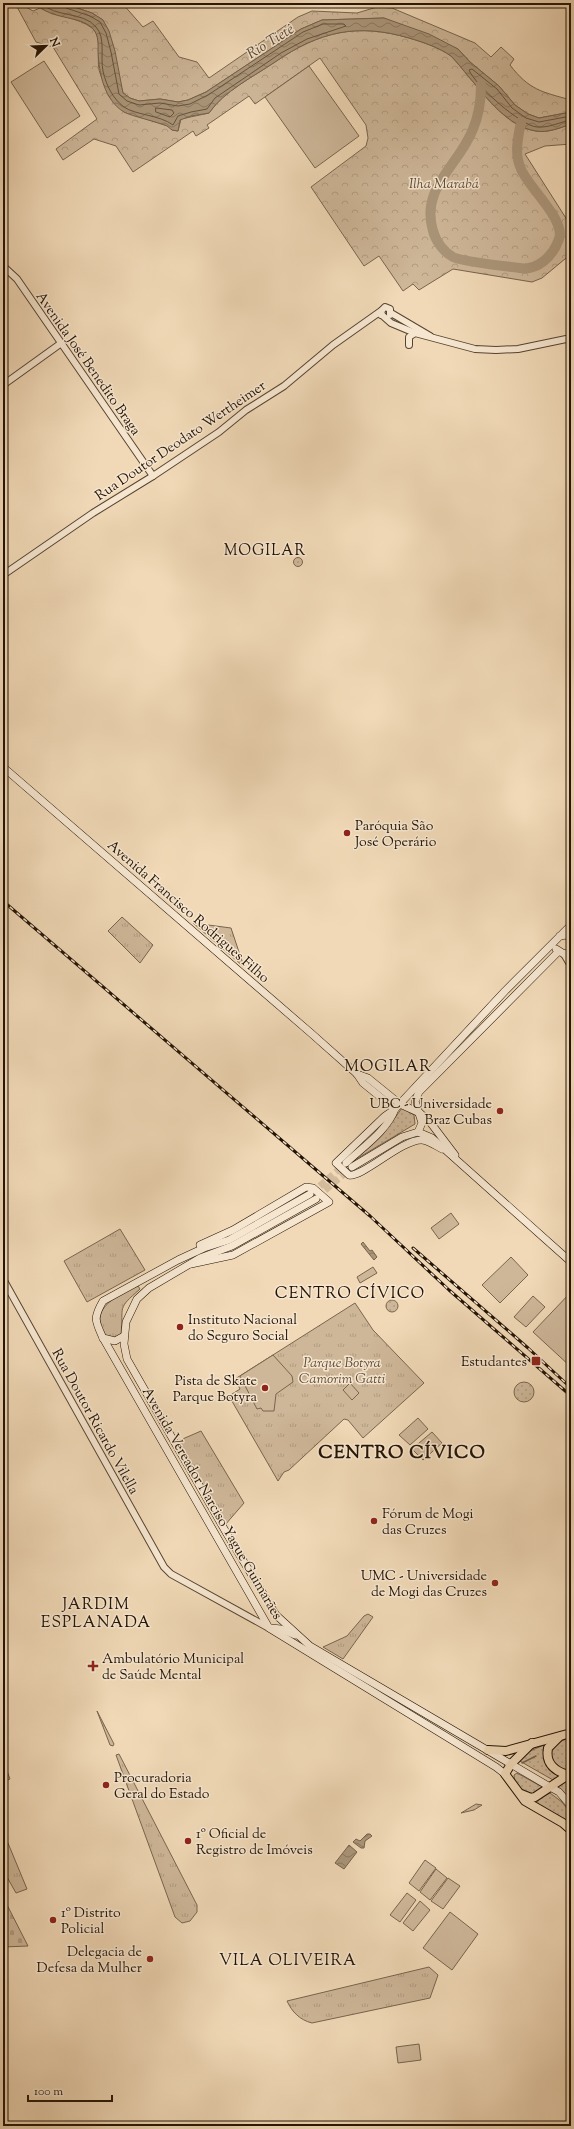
<svg xmlns="http://www.w3.org/2000/svg" width="574" height="2129" font-family="'Sorts Mill Goudy',serif">
	<style>
		.grass { fill: url(#grass-dots); stroke: #78654e }
		.forest { fill: url(#forest-crowns); stroke: #78654e }
		.cemetery { fill: url(#cemetery-stones); stroke: #78654e }
		.park { fill: url(#park-tufts); stroke: #78654e }
		.pitch { fill: #ceb799; stroke: #78654e }
		.water { fill: url(#water-waves); stroke: #75624b }
		.lines { fill: none; stroke-linecap: round; stroke-linejoin: round }
		.shore { stroke: #67543f; stroke-width: 1 }
		.stream { stroke: #75624b; stroke-width: 1.5 }
		.river { stroke: #ab967a; stroke-width: 10 }
		.secondary-tunnel { stroke: #d2bb9c; stroke-width: 7; stroke-dasharray: 7 3.5; stroke-linecap: butt }
		.tertiary-casing { stroke: #564431; stroke-width: 8 }
		.secondary-casing { stroke: #231304; stroke-width: 8 }
		.primary-casing { stroke: #231304; stroke-width: 10 }
		.tertiary { stroke: #f6e6d0; stroke-width: 6 }
		.secondary { stroke: #f6e6d0; stroke-width: 7 }
		.primary { stroke: #f1d9b7; stroke-width: 8 }
		.rail-casing { stroke: #231304; stroke-width: 3 }
		.rail { stroke: #f6e6d0; stroke-width: 1.5; stroke-dasharray: 4.5; stroke-linecap: butt }
		.poi-dot { fill: #8f2418; stroke: #f6e6d0; stroke-width: 1.5 }
		.labels { text-anchor: middle; stroke-width: 3; stroke-linejoin: round; paint-order: stroke }
		.park-label { font-size: 14px; font-style: italic; fill: #5f4c38; stroke: #f6e6d0 }
		.street-label { font-size: 14px; fill: #231304; stroke: #f6e6d0 }
		.poi-label { font-size: 14px; fill: #231304; stroke: #f6e6d0; text-anchor: start }
		.water-label { font-size: 15px; font-style: italic; fill: #594733; stroke: #f6e6d0 }
		.neighbourhood-label { font-size: 15px; letter-spacing: 1px; fill: #231304; stroke: #f6e6d0 }
		.quarter-label { font-size: 16px; letter-spacing: 1px; fill: #231304; stroke: #f6e6d0 }
		.district-label { font-size: 18px; font-weight: bold; letter-spacing: 1px; fill: #231304; stroke: #f6e6d0 }
	</style>
	<defs>
		<pattern id="grass-dots" width="8" height="8" patternUnits="userSpaceOnUse"><rect width="8" height="8" fill="#ceb799"/><path d="M2 2h.1M6 6h.1" fill="none" stroke="#b19c82" stroke-width="1.8" stroke-linecap="round"/></pattern>
		<pattern id="forest-crowns" width="20" height="18" patternUnits="userSpaceOnUse"><rect width="20" height="18" fill="#ceb799"/><path d="M2 6a3 3 0 1 1 6 0M12 15a3 3 0 1 1 6 0" fill="none" stroke="#b19c82"/></pattern>
		<pattern id="cemetery-stones" width="16" height="16" patternUnits="userSpaceOnUse"><rect width="16" height="16" fill="#ceb799"/><path d="M2 7V4a2 2 0 0 1 4 0v3zM10 15v-3a2 2 0 0 1 4 0v3z" fill="#b19c82"/></pattern>
		<pattern id="park-tufts" width="24" height="20" patternUnits="userSpaceOnUse"><rect width="24" height="20" fill="#ceb799"/><path d="M3 7l-1-3M5 7V3M7 7l1-3M15 17l-1-3M17 17v-4M19 17l1-3" fill="none" stroke="#b19c82"/></pattern>
		<pattern id="water-waves" width="16" height="10" patternUnits="userSpaceOnUse"><rect width="16" height="10" fill="#ab967a"/><path d="M0 5q4-4 8 0t8 0" fill="none" stroke="#8b7962"/></pattern>
	</defs>
	<rect width="100%" height="100%" fill="#f1d9b7"/>
	<filter id="stains"><feTurbulence type="fractalNoise" baseFrequency=".005" numOctaves="4"/><feColorMatrix values="0 0 0 0 .2 0 0 0 0 .09 0 0 0 0 .02 0 0 0 .5 -.17"/></filter>
	<radialGradient id="worn" r=".72"><stop offset=".6" stop-color="#630" stop-opacity="0"/><stop offset="1" stop-color="#630" stop-opacity=".3"/></radialGradient>
	<g class="grass">
		<circle cx="298" cy="562" r="4.5"/>
		<path d="M402,1108L414,1115L415,1124L353,1161L392,1122Z"/>
		<circle cx="392" cy="1306" r="6"/>
		<circle cx="524" cy="1392" r="10"/>
		<path d="M571,1738V1769H562L552,1760C549,1746 558,1741 571,1738Z"/>
		<path d="M546,1744C540,1758 546,1771 559,1776L553,1780L518,1760L528,1752Z"/>
		<path d="M517,1773L544,1788L531,1795C523,1790 514,1785 514,1775Z"/>
		<path d="M571,1776V1800L557,1786Z"/>
		<path d="M550,1793L562,1802L571,1814V1825L561,1817L533,1802Z"/>
		<path d="M476,1804L482,1805L474,1810L461,1813Z"/>
	</g>
	<g class="forest">
		<path d="M19,3L33,11L40,8C56,17 78,17 92,28C104,38 95,60 100,73C104,86 116,100 124,112L168,126L172,130L178,131L181,119L209,113C224,91 253,77 275,62C320,31 358,23 409,38C423,42 440,48 451,56C457,62 463,70 469,77C486,97 508,127 536,131C547,133 560,128 571,124V144L545,146L525,154L571,226V254L542,278L532,282L453,269L419,290L413,284L403,291L379,256L364,266L311,187L366,146L368,138L366,125L320,58L255,104L249,96L207,125L209,128L196,136L193,131L133,172L116,146L94,139L63,160L56,149L97,119L53,47L36,42L16,5Z"/>
		<path d="M63,3H122L143,27L153,21L179,57L197,62L209,78L298,17L312,11L357,13L377,7L392,8L475,43L491,57L501,47L514,59L510,65C529,90 542,92 571,100V112L539,118L528,114L515,105L499,86L470,62L458,49L384,18L322,20L301,29L206,92L188,100L178,102L160,99L139,101L130,98L123,93L103,20L92,13Z"/>
	</g>
	<path class="cemetery" d="M3,1897L28,1946L3,1947Z"/>
	<g class="park">
		<path d="M122,917L153,945L140,963L108,931Z"/>
		<path d="M193,923L231,928L244,967Z"/>
		<path d="M120,1229L145,1270L87,1302L64,1261Z"/>
		<path d="M138,1286L140,1289C116,1310 124,1305 121,1334L119,1337C112,1338 106,1338 103,1331C90,1307 120,1294 138,1286Z"/>
		<path d="M355,1303L373,1330L424,1383L363,1438L348,1420L344,1419L289,1470L284,1472L278,1481L229,1396L240,1389L235,1379Z"/>
		<path d="M201,1431L244,1503L225,1525L178,1441Z"/>
		<path d="M368,1614L373,1617L343,1659L323,1647L347,1636L364,1616Z"/>
		<path d="M97,1711L114,1744L113,1746L110,1745Z"/>
		<path d="M119,1754L197,1905V1912L190,1921L182,1923L175,1917L116,1755Z"/>
		<path d="M3,1760L10,1779L3,1782Z"/>
		<path d="M3,1831L27,1889L16,1893L3,1870Z"/>
		<path d="M429,1967L438,1975L430,1998L312,2023C300,2020 292,2012 287,2001Z"/>
	</g>
	<g class="pitch">
		<path d="M44,61L80,116L47,138L11,82Z"/>
		<path d="M309,66L359,136L315,168L265,97Z"/>
		<path d="M451,1213L459,1224L439,1239L431,1228Z"/>
		<path d="M511,1257L528,1275L500,1303L482,1285Z"/>
		<path d="M373,1267L377,1273L360,1283L357,1277Z"/>
		<path d="M571,1292V1367L533,1332Z"/>
		<path d="M533,1296L545,1307L526,1327L514,1317Z"/>
		<path d="M273,1355L292,1376L293,1382L276,1394L274,1411H263L261,1408L257,1409L240,1376Z"/>
		<path d="M350,1383L359,1393L352,1400L343,1390Z"/>
		<path d="M418,1418L428,1429L410,1445L399,1435Z"/>
		<path d="M432,1432L442,1443L423,1460L412,1449Z"/>
		<path d="M425,1860L436,1868L419,1891L409,1883Z"/>
		<path d="M436,1869L447,1878L430,1900L420,1892Z"/>
		<path d="M448,1878L460,1886L443,1909L431,1901Z"/>
		<path d="M407,1893L416,1900L400,1922L390,1915Z"/>
		<path d="M420,1901L430,1910L413,1931L403,1923Z"/>
		<path d="M450,1912L478,1934L452,1970L423,1948Z"/>
		<path d="M419,2044L421,2060L398,2063L396,2047Z"/>
	</g>
	<g class="water">
		<path d="M36,3H62L92,13L103,20L109,31L115,51L123,93L130,98L139,101L160,99L178,102L188,100L206,92L301,29L322,20L384,18L429,34L458,49L470,62L499,86L515,105L528,114L539,118L571,112V124C560,128 547,133 536,131C508,127 486,97 469,77C463,70 457,62 451,56C440,48 423,42 409,38C358,23 320,31 275,62C253,77 224,91 209,113L191,116L180,120L178,131L172,130L167,126C158,122 131,116 124,112C104,100 99,73 98,52C98,45 99,35 93,29C79,14 51,21 36,3Z"/>
		<path d="M363,1242L370,1251L372,1250L377,1257L374,1260L361,1244Z"/>
		<path d="M367,1834H370L372,1836L365,1841L364,1848H361L353,1842L356,1839L360,1841Z"/>
		<path d="M349,1845L357,1852L344,1869L335,1863Z"/>
	</g>
	<g class="lines">
		<g class="shore">
			<path d="M41,3C55,18 83,11 96,27C106,38 100,57 103,71C106,85 113,99 124,107C135,115 160,115 173,125L178,116L191,112L207,109L215,98L281,53L307,39L346,26L344,24H323L303,32L208,95L190,104L178,106L160,103L139,105L127,101L119,94L111,52L106,33L100,22L90,16L66,8L64,3"/>
			<path d="M156,108L172,110L174,113L170,117L156,112Z"/>
			<path d="M571,116L539,122L526,118L512,108L497,89L472,69L469,70C475,85 521,126 537,127C549,128 560,122 571,120"/>
		</g>
		<path class="stream" d="M522,1763L536,1756"/>
		<path class="river" d="M481,85C481,100 479,115 473,129C459,166 420,187 433,231C436,242 444,252 453,257C462,262 506,266 519,268C538,271 553,256 559,239C566,220 528,187 521,169C514,154 518,137 521,122"/>
		<g class="secondary-tunnel">
			<path d="M312,1193L345,1164"/>
			<path d="M317,1197L352,1167"/>
		</g>
		<g class="tertiary-casing">
			<g id="tertiary">
				<path d="M3,266L17,279L153,476"/>
				<path d="M391,313L430,336"/>
				<path d="M381,315L382,310L385,307L390,309V315"/>
				<path d="M382,315L391,323L415,333L475,349L496,350L518,349L571,338"/>
				<path d="M409,345V337L415,333"/>
				<path d="M3,385L60,344"/>
				<path d="M3,575L93,513L153,476L219,432L246,410L284,386L333,345L381,311"/>
				<path d="M564,954L571,966"/>
				<path d="M3,1279L164,1567L171,1574L269,1628"/>
			</g>
		</g>
		<g class="secondary-casing">
			<g id="secondary">
				<path d="M3,767L312,1034L357,1074L363,1083L395,1109L385,1116L336,1163L349,1175C362,1178 402,1139 422,1140C430,1141 436,1146 442,1149"/>
				<path d="M560,936L566,935L571,938"/>
				<path d="M556,949L564,954L571,952"/>
				<path d="M357,1074L368,1078L400,1104L420,1113L430,1122L455,1155"/>
				<path d="M418,1132L432,1138L571,1262"/>
				<path d="M346,1163C363,1147 387,1131 395,1109L505,991L571,925"/>
				<path d="M352,1167L402,1137L418,1132L422,1123L415,1101L419,1092L558,952"/>
				<path d="M310,1194L229,1240L204,1248L178,1260L103,1301C93,1318 95,1321 103,1338L269,1628L496,1767L505,1774"/>
				<path d="M316,1199L232,1246L200,1258L149,1288L137,1299L126,1322L124,1344L127,1359L227,1534L276,1615L310,1646L550,1787L559,1792L571,1806"/>
				<path d="M191,1264L233,1255L329,1202L313,1188L306,1187L233,1230L200,1245"/>
				<path d="M103,1338L115,1341L124,1336"/>
				<path d="M271,1628L281,1629L295,1635"/>
			</g>
		</g>
		<g class="primary-casing">
			<g id="primary">
				<path d="M559,1737L548,1748C545,1764 555,1771 568,1775"/>
				<path d="M532,1743L511,1764L505,1774L525,1801L563,1823L571,1830"/>
				<path d="M488,1750L506,1751L571,1733"/>
				<path d="M521,1794L531,1798L535,1797L571,1773"/>
			</g>
		</g>
		<use href="#tertiary" class="tertiary"/>
		<use href="#secondary" class="secondary"/>
		<use href="#primary" class="primary"/>
		<g class="rail-casing">
			<g id="rail">
				<path d="M3,901L370,1216L449,1290L571,1396"/>
				<path d="M413,1248L528,1348L571,1388"/>
			</g>
		</g>
		<use href="#rail" class="rail"/>
	</g>
	<g class="poi-dot">
		<circle cx="347" cy="833" r="4"/>
		<circle cx="500" cy="1111" r="4"/>
		<circle cx="180" cy="1327" r="4"/>
		<rect x="531" y="1356" width="10" height="10" rx="2"/>
		<circle cx="265" cy="1388" r="4"/>
		<circle cx="374" cy="1521" r="4"/>
		<circle cx="495" cy="1583" r="4"/>
		<path d="M91 1660h4v4h4v4h-4v4h-4v-4h-4v-4h4z"/>
		<circle cx="106" cy="1785" r="4"/>
		<circle cx="188" cy="1841" r="4"/>
		<circle cx="53" cy="1920" r="4"/>
		<circle cx="150" cy="1959" r="4"/>
	</g>
	<g class="labels">
		<g class="park-label">
			<text x="444" y="188">Ilha Marabá</text>
			<text x="342" y="1367">Parque Botyra<tspan x="342" dy="16">Camorim Gatti</tspan></text>
		</g>
		<g class="street-label">
			<text transform="translate(89 363) rotate(55)" y="5">Avenida José Benedito Braga</text>
			<text transform="translate(180 440) rotate(-34)" y="5">Rua Doutor Deodato Wertheimer</text>
			<text transform="translate(189 911) rotate(41)" y="5">Avenida Francisco Rodrigues Filho</text>
			<text transform="translate(96 1421) rotate(61)" y="5">Rua Doutor Ricardo Vilella</text>
			<text transform="translate(213 1503) rotate(60)" y="5">Avenida Vereador Narciso Yague Guimarães</text>
		</g>
		<g class="poi-label">
			<text x="355" y="830">Paróquia São<tspan x="355" dy="16">José Operário</tspan></text>
			<text x="492" y="1108" text-anchor="end">UBC - Universidade<tspan x="492" dy="16">Braz Cubas</tspan></text>
			<text x="188" y="1324">Instituto Nacional<tspan x="188" dy="16">do Seguro Social</tspan></text>
			<text x="527" y="1366" text-anchor="end">Estudantes</text>
			<text x="257" y="1385" text-anchor="end">Pista de Skate<tspan x="257" dy="16">Parque Botyra</tspan></text>
			<text x="382" y="1518">Fórum de Mogi<tspan x="382" dy="16">das Cruzes</tspan></text>
			<text x="487" y="1580" text-anchor="end">UMC - Universidade<tspan x="487" dy="16">de Mogi das Cruzes</tspan></text>
			<text x="102" y="1663">Ambulatório Municipal<tspan x="102" dy="16">de Saúde Mental</tspan></text>
			<text x="114" y="1782">Procuradoria<tspan x="114" dy="16">Geral do Estado</tspan></text>
			<text x="196" y="1838">1º Oficial de<tspan x="196" dy="16">Registro de Imóveis</tspan></text>
			<text x="61" y="1917">1º Distrito<tspan x="61" dy="16">Policial</tspan></text>
			<text x="142" y="1956" text-anchor="end">Delegacia de<tspan x="142" dy="16">Defesa da Mulher</tspan></text>
		</g>
		<g class="water-label">
			<text transform="translate(270 41) rotate(-32)" y="5">Rio Tietê</text>
		</g>
		<g class="neighbourhood-label">
			<text x="265" y="555">MOGILAR</text>
		</g>
		<g class="quarter-label">
			<text x="388" y="1071">MOGILAR</text>
			<text x="350" y="1298">CENTRO CÍVICO</text>
			<text x="96" y="1609">JARDIM<tspan x="96" dy="18">ESPLANADA</tspan></text>
			<text x="288" y="1965">VILA OLIVEIRA</text>
		</g>
		<g class="district-label">
			<text x="402" y="1458">CENTRO CÍVICO</text>
		</g>
	</g>
	<rect width="574" height="2129" fill="none" stroke="#f1d9b7" stroke-width="16"/>
	<rect x="4" y="4" width="566" height="2121" fill="none" stroke="#231304" stroke-width="2"/>
	<rect x="8" y="8" width="558" height="2113" fill="none" stroke="#231304"/>
	<g transform="translate(46 46) rotate(67)" stroke="#f6e6d0" stroke-width="3" paint-order="stroke">
	<path d="M0-3L7 15L0 10L-7 15Z" fill="#231304"/>
	<text y="-6" font-size="11" font-weight="bold" text-anchor="middle" fill="#231304">N</text>
	</g>
	<path d="M28 2095v6h84v-6" fill="none" stroke="#231304" stroke-width="2"/>
	<text x="34" y="2095" font-size="12" fill="#231304" stroke="#f6e6d0" stroke-width="3" paint-order="stroke">100 m</text>
	<rect width="100%" height="100%" filter="url(#stains)"/>
	<rect width="100%" height="100%" fill="url(#worn)"/>
</svg>
